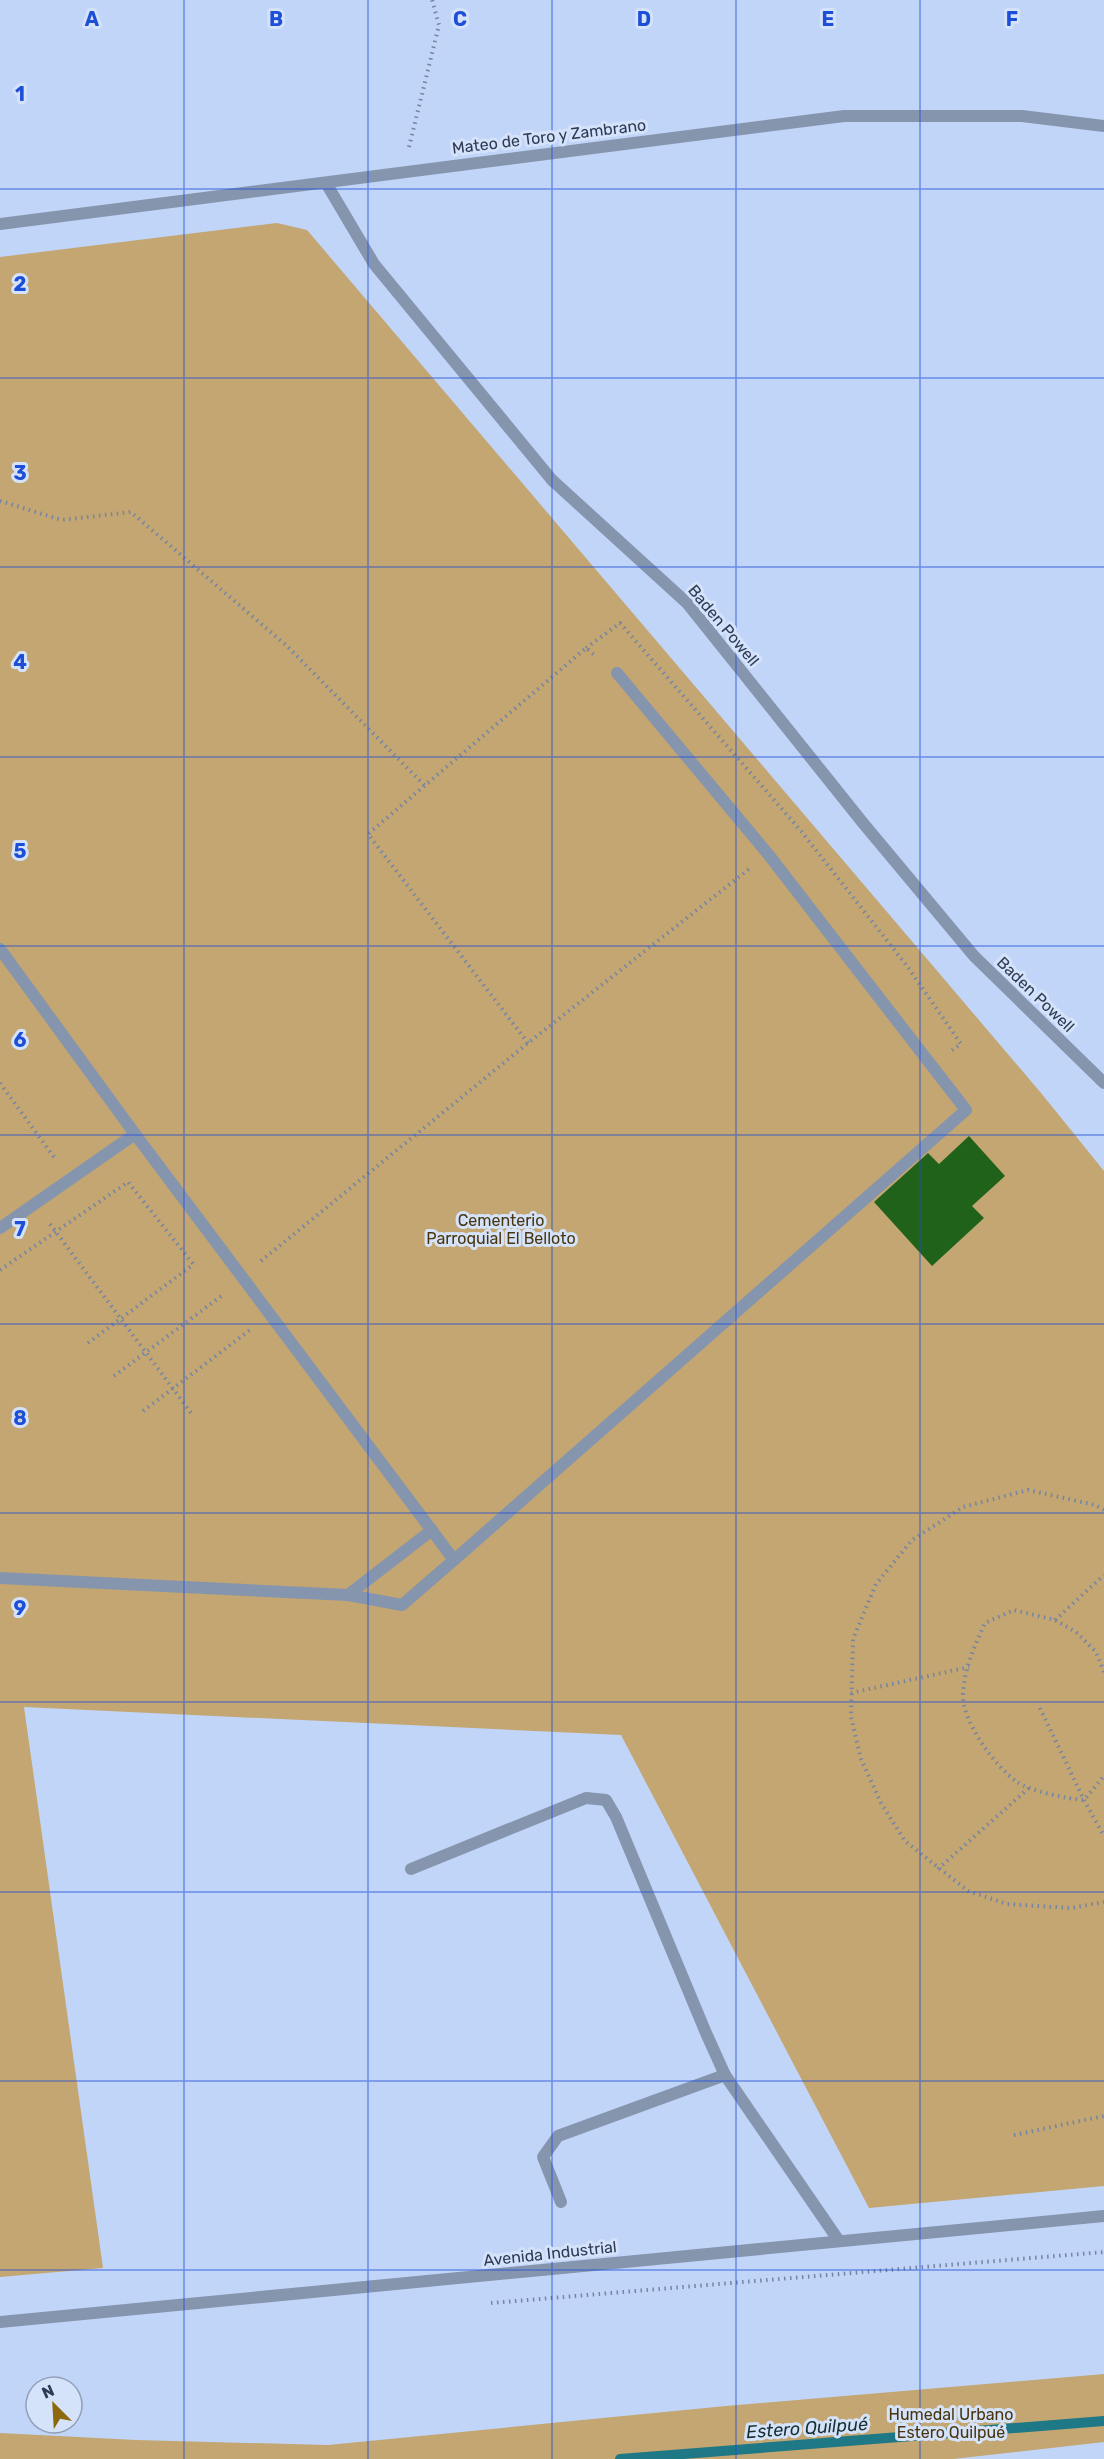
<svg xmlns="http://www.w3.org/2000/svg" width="1104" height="2459" font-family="Rubik,sans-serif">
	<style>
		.green { fill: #c3a671 }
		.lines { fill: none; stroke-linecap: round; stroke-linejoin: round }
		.stream { stroke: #1e7885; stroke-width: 10 }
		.building { fill: #21621b }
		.path { stroke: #7585a3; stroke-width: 4; stroke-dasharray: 1.5 4.5; stroke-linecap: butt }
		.service { stroke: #8695ae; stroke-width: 12 }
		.minor { stroke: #8695ae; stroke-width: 12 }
		.tertiary { stroke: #8695ae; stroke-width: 12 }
		.grid { fill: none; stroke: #1d4ed8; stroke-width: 1.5; stroke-opacity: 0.55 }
		.labels { text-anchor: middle; stroke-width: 6; stroke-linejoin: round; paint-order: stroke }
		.street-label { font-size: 16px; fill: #2e3b53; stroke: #d4e2fa }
		.park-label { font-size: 16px; fill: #49350d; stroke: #d4e2fa }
		.water-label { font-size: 18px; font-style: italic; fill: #173032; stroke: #d4e2fa }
		.grid-label { font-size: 20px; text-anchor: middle; font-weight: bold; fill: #1d4ed8; stroke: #d4e2fa; stroke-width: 6; stroke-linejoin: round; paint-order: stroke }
	</style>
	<rect width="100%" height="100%" fill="#c1d5f9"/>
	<g class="green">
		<path d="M277,223L307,230L1041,1093L1104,1171V2186L869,2208L621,1735L24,1707L103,2268L0,2277V257Z"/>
		<path d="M1104,2374V2442L953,2459H0V2433L136,2440L328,2445L726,2406Z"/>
	</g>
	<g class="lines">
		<path class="stream" d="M620,2459L1104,2421"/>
	</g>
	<path class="building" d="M969,1136L1005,1176L972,1206L984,1218L932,1266L874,1202L928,1153L939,1164Z"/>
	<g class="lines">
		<g class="path">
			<path d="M409,147L439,25L432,0"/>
			<path d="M0,501L62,520L131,512L288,647L425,786"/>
			<path d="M586,648L620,623L801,831L907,966L961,1044L952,1050"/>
			<path d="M528,1043L368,834L586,648L597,657"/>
			<path d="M0,1083L56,1160"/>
			<path d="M50,1224L191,1413"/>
			<path d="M261,1261L528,1043L749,869"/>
			<path d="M0,1270L128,1182L194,1265"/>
			<path d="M88,1343L194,1264"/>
			<path d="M114,1376L224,1294"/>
			<path d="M143,1411L250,1330"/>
			<path d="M1104,1510L1095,1505L1028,1490L963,1507L912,1540L876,1584L853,1639L851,1717L861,1759L881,1803L905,1841L968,1891L1007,1904L1071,1908L1104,1902"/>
			<path d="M1055,1620L1104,1575"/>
			<path d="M1104,1672L1096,1652L1076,1632L1055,1620L1014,1610L985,1623C975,1645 964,1669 963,1694C962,1722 995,1766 1017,1782C1030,1791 1068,1799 1084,1800L1104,1776"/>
			<path d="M851,1693L969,1667"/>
			<path d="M1040,1708L1084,1800L1104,1836"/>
			<path d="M938,1869L1030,1787"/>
			<path d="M1014,2135L1104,2116"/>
			<path d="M491,2303L1104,2252"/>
		</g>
		<g class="service">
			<path d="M0,949L135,1134L0,1228"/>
			<path d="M135,1134L454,1560L966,1110L768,854L617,673"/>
			<path d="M0,1578L348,1595L432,1530"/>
			<path d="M348,1595L402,1605L454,1560"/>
			<path d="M411,1869L586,1798L606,1800L616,1817L706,2033L725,2075L839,2241"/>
			<path d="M561,2202L543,2157L558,2136L725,2075"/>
		</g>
		<g class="minor">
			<path d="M326,183L374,264L552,480L687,603L863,823L974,956L1104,1083"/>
			<path d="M0,224L844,116H1022L1104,126"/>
		</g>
		<path class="tertiary" d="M0,2322L1104,2216"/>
	</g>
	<path class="grid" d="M184,0V2459M368,0V2459M552,0V2459M736,0V2459M920,0V2459M0,189H1104M0,378H1104M0,567H1104M0,757H1104M0,946H1104M0,1135H1104M0,1324H1104M0,1513H1104M0,1702H1104M0,1892H1104M0,2081H1104M0,2270H1104"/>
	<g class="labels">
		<g class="street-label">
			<text transform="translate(549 136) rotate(-7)" y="6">Mateo de Toro y Zambrano</text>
			<text transform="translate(724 625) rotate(50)" y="6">Baden Powell</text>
			<text transform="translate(1036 994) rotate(44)" y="6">Baden Powell</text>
			<text transform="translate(550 2253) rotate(-6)" y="6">Avenida Industrial</text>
		</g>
		<g class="park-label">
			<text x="501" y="1226">Cementerio<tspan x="501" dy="18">Parroquial El Belloto</tspan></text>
			<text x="951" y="2420">Humedal Urbano<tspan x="951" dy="18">Estero Quilpué</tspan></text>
		</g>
		<g class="water-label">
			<text transform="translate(807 2428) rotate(-4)" y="6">Estero Quilpué</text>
		</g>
	</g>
	<g class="grid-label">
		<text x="92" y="26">A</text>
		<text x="276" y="26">B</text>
		<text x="460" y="26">C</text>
		<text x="644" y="26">D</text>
		<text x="828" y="26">E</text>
		<text x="1012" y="26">F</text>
		<text x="20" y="101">1</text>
		<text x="20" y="291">2</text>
		<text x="20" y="480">3</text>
		<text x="20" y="669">4</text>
		<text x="20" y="858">5</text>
		<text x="20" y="1047">6</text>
		<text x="20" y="1236">7</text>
		<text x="20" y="1425">8</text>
		<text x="20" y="1615">9</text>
	</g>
	<g transform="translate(54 2405) rotate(336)"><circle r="28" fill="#d4e2fa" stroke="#929fb7" stroke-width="1.5"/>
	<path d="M0-4.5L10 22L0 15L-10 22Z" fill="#8e680c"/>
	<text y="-9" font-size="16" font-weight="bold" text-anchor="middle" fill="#2e3b53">N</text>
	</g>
</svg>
